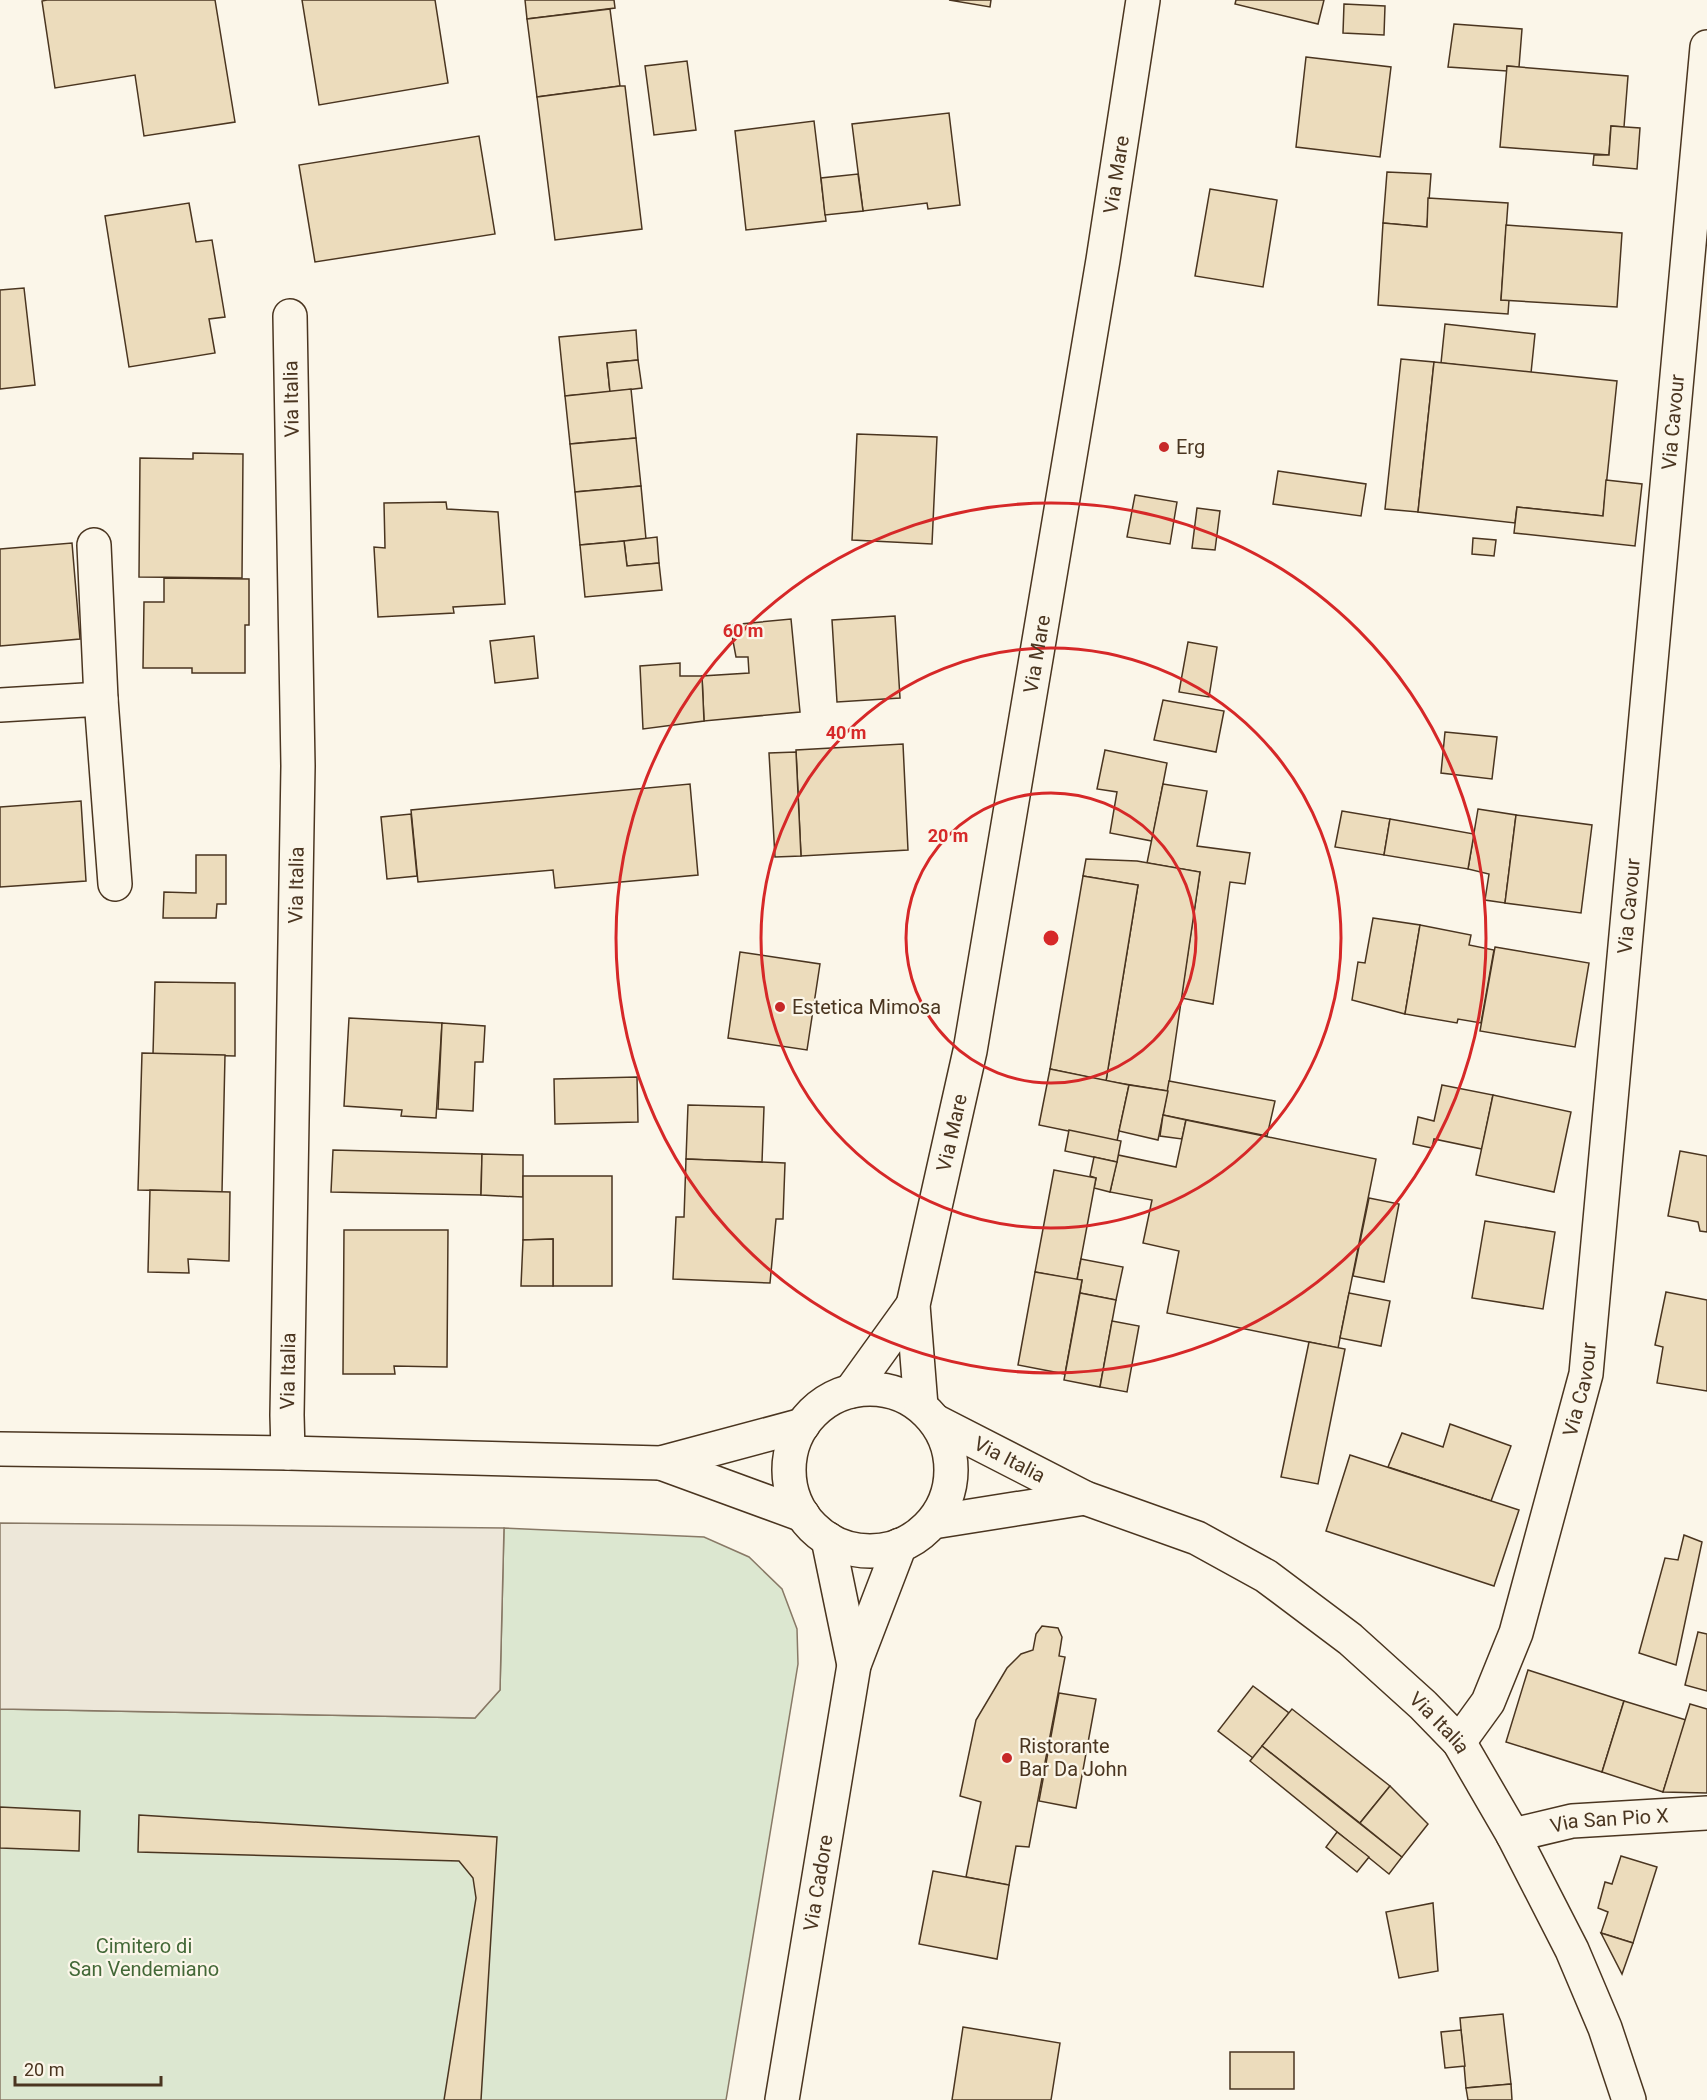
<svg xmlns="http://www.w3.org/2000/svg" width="1707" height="2100" font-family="Roboto,sans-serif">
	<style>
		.green { fill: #dce7d0; stroke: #887966; stroke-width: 1.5 }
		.parking { fill: #ede7d9; stroke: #887966; stroke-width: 1.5 }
		.building { fill: #ecdcbc; stroke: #4a3520; stroke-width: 1.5 }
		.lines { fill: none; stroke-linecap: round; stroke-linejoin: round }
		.minor-casing { stroke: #4a3520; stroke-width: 36 }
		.major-casing { stroke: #4a3520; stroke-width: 36 }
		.minor { stroke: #fbf6e9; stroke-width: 33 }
		.major { stroke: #fbf6e9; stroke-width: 33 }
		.ring { fill: none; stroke: #d62828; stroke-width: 3 }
		.poi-dot { fill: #c62828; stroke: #fbf6e9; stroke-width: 2 }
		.labels { text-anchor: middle; stroke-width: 4.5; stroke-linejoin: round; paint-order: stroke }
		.street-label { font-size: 20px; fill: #4a3520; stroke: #fbf6e9 }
		.poi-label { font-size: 20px; fill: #4a3520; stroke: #fbf6e9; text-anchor: start }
		.park-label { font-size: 20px; fill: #436837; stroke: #fbf6e9 }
		.centre { fill: #d62828; stroke: #fbf6e9; stroke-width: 3 }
		.ring-label { font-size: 18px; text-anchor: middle; font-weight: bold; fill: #d62828; stroke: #fbf6e9; stroke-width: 4.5; stroke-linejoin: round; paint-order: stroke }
	</style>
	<rect width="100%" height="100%" fill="#fbf6e9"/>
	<path class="green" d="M504,1528L704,1537L749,1557L782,1589L797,1629L798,1664L726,2100H0V1709L475,1718L500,1690Z"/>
	<path class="parking" d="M0,1523L504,1528L500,1690L475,1718L0,1709Z"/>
	<g class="building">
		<path d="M47,0H215L235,122L144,136L135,75L55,88L42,1Z"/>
		<path d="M302,0H435L448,83L319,105Z"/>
		<path d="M525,0H614L615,8L527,19Z"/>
		<path d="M949,0H991L990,7Z"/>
		<path d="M1236,0H1324L1318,24L1235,4Z"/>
		<path d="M1344,4L1385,6L1384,35L1343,33Z"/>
		<path d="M610,9L620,86L537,97L527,19Z"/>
		<path d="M1454,24L1522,29L1519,67L1507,66V71L1448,67Z"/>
		<path d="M1306,57L1391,67L1380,157L1296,147Z"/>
		<path d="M687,61L696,130L654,135L645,66Z"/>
		<path d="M1507,66L1628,76L1624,127L1611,126L1609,155L1500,147Z"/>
		<path d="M620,86H625L642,229L555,240L537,97Z"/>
		<path d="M949,113L960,205L928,209L927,203L863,211L852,124Z"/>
		<path d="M814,121L826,221L746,230L735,131Z"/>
		<path d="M1611,126L1640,128L1637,169L1593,165L1594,155H1609Z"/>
		<path d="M479,136L495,234L315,262L299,165Z"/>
		<path d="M1387,172L1431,174L1427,227L1383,223Z"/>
		<path d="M858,174L863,211L825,215L821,178Z"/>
		<path d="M1210,189L1277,200L1263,287L1195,276Z"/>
		<path d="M1428,198L1508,203L1501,300H1509L1508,314L1378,305L1383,223L1427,227Z"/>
		<path d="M189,203L196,242L212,240L225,317L209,319L215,353L129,367L105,216Z"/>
		<path d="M1506,225L1622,233L1617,307L1501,300Z"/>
		<path d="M24,288L35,385L0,389V290Z"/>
		<path d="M1445,324L1535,334L1531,373L1441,363Z"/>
		<path d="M636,330L638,360L607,363L610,392L565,396L559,337Z"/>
		<path d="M1401,359L1434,362L1418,512L1385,509Z"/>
		<path d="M638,360L642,388L610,392L607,363Z"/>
		<path d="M1434,362L1617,381L1603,516L1517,507L1515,523L1418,512Z"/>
		<path d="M631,389L636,438L570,444L565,396Z"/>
		<path d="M857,434L937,437L932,544L852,540Z"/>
		<path d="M636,438L641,486L575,492L570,444Z"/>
		<path d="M193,453L243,454L242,578L139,577L140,458L193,459Z"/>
		<path d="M1278,471L1366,484L1361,516L1273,504Z"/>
		<path d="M1606,480L1642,484L1635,546L1514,533L1517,507L1603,516Z"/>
		<path d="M641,486L646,539L580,545L575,492Z"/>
		<path d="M1135,495L1177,502L1170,544L1127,537Z"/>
		<path d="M446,502L447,509L498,512L505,604L453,607L454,613L378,617L374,547L385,548L384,503Z"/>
		<path d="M1197,508L1220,511L1215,550L1192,548Z"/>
		<path d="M657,537L659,563L627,566L624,541Z"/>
		<path d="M1473,538L1496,540L1494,556L1472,554Z"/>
		<path d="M624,541L627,566L659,563L662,590L585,597L580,545Z"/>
		<path d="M72,543L80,639L0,646V549Z"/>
		<path d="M164,578L249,579V625H245V673H192V668H143L144,602H164Z"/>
		<path d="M895,616L900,698L837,702L832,620Z"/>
		<path d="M791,619L800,712L704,721L702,676L749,673L748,657H736L730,625Z"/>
		<path d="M534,636L538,678L495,683L490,641Z"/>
		<path d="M1188,642L1217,647L1209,697L1179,692Z"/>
		<path d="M680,663V676H702L704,721L643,729L640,666Z"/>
		<path d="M1163,700L1224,711L1216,752L1154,740Z"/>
		<path d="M1445,732L1497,737L1492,779L1441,773Z"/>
		<path d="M903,744L908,850L801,856L796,750Z"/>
		<path d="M1105,750L1167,763L1152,841L1110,833L1117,792L1097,789Z"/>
		<path d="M796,752L801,856L775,857L769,753Z"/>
		<path d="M690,784L698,875L555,888L553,870L418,882L411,810Z"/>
		<path d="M1163,784L1207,791L1197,846L1250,853L1245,884L1230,882L1213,1004L1181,998L1200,872L1147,863Z"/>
		<path d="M81,801L86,881L0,887V807Z"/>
		<path d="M1478,809L1516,815L1505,903L1485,900L1489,874L1468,869Z"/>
		<path d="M1342,811L1390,819L1384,855L1335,847Z"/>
		<path d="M411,814L417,876L387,879L381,817Z"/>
		<path d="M1516,815L1592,825L1581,913L1505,903Z"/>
		<path d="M1390,819L1474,834L1468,869L1384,855Z"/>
		<path d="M196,855H226V904H217L216,918H163L164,892L196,893Z"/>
		<path d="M1086,859L1137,861L1200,872L1168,1091L1106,1081L1138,885L1083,876Z"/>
		<path d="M1083,876L1138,885L1106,1081L1050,1069Z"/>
		<path d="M1373,918L1420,925L1405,1014L1352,1000L1358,962L1365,963Z"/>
		<path d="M1420,925L1471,935L1469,945L1494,950L1481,1023L1458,1019L1457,1023L1405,1014Z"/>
		<path d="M1495,947L1589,963L1575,1047L1480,1031Z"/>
		<path d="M740,952L820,964L807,1050L728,1038Z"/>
		<path d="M155,982L235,983V1056L153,1054Z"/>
		<path d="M349,1018L442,1023L436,1118L401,1116L402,1110L344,1106Z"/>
		<path d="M442,1023L485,1026L483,1062H475L473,1111L438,1109Z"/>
		<path d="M142,1053L225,1055L222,1192L138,1190Z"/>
		<path d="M1050,1069L1129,1085L1117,1141L1039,1125Z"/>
		<path d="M637,1077L638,1122L555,1124L554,1079Z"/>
		<path d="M1169,1081L1275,1101L1267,1136L1163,1115Z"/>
		<path d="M1129,1085L1168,1091L1158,1140L1119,1131Z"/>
		<path d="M1442,1085L1493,1095L1482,1149L1434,1139L1432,1148L1413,1144L1418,1117L1434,1121Z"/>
		<path d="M1493,1095L1571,1112L1554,1192L1476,1175Z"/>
		<path d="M688,1105L764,1107L762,1162L686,1159Z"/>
		<path d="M1163,1115L1186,1120L1182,1139L1160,1136Z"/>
		<path d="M1186,1120L1376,1159L1338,1348L1167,1313L1179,1251L1143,1243L1152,1200L1110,1192L1118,1155L1176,1167Z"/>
		<path d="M1069,1130L1121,1141L1117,1162L1065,1151Z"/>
		<path d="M333,1150L482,1154L481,1195L331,1192Z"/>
		<path d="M1680,1151L1707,1156V1232L1700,1231L1698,1222L1668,1216Z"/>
		<path d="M482,1154L523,1155V1197L481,1195Z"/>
		<path d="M1094,1157L1117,1162L1110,1192L1094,1188L1096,1178L1090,1176Z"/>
		<path d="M686,1159L785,1163L783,1219H776L770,1283L673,1279L676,1217H684Z"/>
		<path d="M1054,1170L1096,1178L1077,1280L1035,1272Z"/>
		<path d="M523,1176H612V1286H553V1239L523,1240Z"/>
		<path d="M150,1190L230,1192L229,1261L188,1259L189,1273L148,1272Z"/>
		<path d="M1369,1198L1399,1204L1384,1282L1353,1276Z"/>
		<path d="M1485,1221L1555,1232L1543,1309L1472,1298Z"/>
		<path d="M344,1230H448L447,1367L394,1366L395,1374H343Z"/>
		<path d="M553,1239V1286H521L523,1240Z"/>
		<path d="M1081,1259L1123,1267L1116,1300L1080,1293L1082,1280H1077Z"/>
		<path d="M1035,1272L1082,1280L1065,1374L1018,1365Z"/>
		<path d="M1666,1292L1707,1300V1391L1657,1383L1663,1347L1655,1345Z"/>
		<path d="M1080,1293L1116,1300L1100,1387L1064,1380Z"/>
		<path d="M1349,1293L1390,1301L1381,1346L1340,1338Z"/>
		<path d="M1112,1321L1139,1326L1127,1392L1100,1387Z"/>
		<path d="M1309,1342L1345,1349L1318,1484L1281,1477Z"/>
		<path d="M1450,1424L1511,1446L1491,1501L1388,1467L1402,1433L1443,1447Z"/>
		<path d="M1350,1455L1519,1510L1494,1586L1326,1531Z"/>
		<path d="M1684,1535L1702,1542L1676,1665L1639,1653L1665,1558L1678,1560Z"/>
		<path d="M1042,1626L1058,1628L1062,1637L1059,1656L1065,1657L1029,1847L1016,1846L1009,1885L966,1877L981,1802L960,1796L976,1720L1007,1668L1021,1654L1033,1650L1036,1634Z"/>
		<path d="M1698,1632L1707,1634V1691L1685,1685Z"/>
		<path d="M1528,1670L1624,1701L1602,1772L1506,1742Z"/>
		<path d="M1253,1686L1289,1713L1253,1758L1218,1731Z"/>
		<path d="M1059,1693L1096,1699L1076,1808L1039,1801Z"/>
		<path d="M1624,1701L1686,1720L1663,1792L1602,1772Z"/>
		<path d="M1690,1704L1707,1709V1793L1663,1792Z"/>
		<path d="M1292,1709L1390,1786L1360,1823L1262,1746Z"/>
		<path d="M1262,1746L1402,1857L1389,1874L1250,1761Z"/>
		<path d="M1390,1786L1428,1824L1402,1857L1360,1823Z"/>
		<path d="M0,1807L80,1811L79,1851L0,1848Z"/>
		<path d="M139,1815L497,1837L481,2100H444L476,1898L473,1878L459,1861L138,1852Z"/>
		<path d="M1337,1832L1369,1857L1357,1872L1326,1847Z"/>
		<path d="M1621,1856L1657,1867L1633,1943L1601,1933L1608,1912L1598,1908L1605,1882L1612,1884Z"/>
		<path d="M933,1871L1009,1885L997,1959L919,1944Z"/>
		<path d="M1433,1903L1438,1971L1399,1978L1386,1912Z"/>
		<path d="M1601,1933L1633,1943L1622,1974Z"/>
		<path d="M1503,2014L1511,2084L1466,2088L1460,2018Z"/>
		<path d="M963,2027L1060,2043L1051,2100H952Z"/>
		<path d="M1461,2030L1465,2066L1445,2068L1441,2032Z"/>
		<rect x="1230" y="2052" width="64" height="37"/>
		<path d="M1511,2084L1512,2100H1468L1466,2088Z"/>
	</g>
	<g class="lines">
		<g class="minor-casing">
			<g id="minor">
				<path d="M94,545L101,699"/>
				<path d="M0,705L101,699L115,884"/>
				<path id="s1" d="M935,1421L1085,1498L1197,1538L1266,1576L1350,1639L1423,1705L1459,1742L1513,1835L1572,1950L1605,2028L1629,2100"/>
				<path d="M0,1449L288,1453L661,1463L803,1425"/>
				<path id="s2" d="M288,1453L287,1415L298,766L290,316"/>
				<path d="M661,1463L803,1515"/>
				<path d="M933,1522L1085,1498"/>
				<path id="s3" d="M1459,1742L1488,1702L1516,1633L1586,1374L1707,47"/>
				<path id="s4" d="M1513,1835L1572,1821L1707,1813"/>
			</g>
		</g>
		<g class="major-casing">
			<g id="major">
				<circle cx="870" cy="1470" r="81"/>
				<path d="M851,1391L913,1305"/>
				<path id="s5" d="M921,1406L913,1305L970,1051L1103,260L1143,0"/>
				<path d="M828,1539L854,1665"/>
				<path id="s6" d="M782,2100L854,1665L900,1545"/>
			</g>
		</g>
		<use href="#minor" class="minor"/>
		<use href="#major" class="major"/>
	</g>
	<g class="ring">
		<circle cx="1051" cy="938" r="145"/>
		<circle cx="1051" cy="938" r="290"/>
		<circle cx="1051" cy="938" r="435"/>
	</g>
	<g class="poi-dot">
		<circle cx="1164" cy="447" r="6"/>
		<circle cx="780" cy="1007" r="6"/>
		<circle cx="1007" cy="1758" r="6"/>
	</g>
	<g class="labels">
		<g class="street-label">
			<text dy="7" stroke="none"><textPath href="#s5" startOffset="1250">Via Mare</textPath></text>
			<text transform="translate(291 399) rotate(-91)" y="7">Via Italia</text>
			<text dy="7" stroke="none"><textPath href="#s3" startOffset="1348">Via Cavour</textPath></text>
			<text dy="7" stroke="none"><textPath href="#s5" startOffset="764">Via Mare</textPath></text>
			<text dy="7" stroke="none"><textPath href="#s2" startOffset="568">Via Italia</textPath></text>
			<text dy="7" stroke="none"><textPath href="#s3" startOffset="862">Via Cavour</textPath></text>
			<text dy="7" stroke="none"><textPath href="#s5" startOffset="278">Via Mare</textPath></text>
			<text dy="7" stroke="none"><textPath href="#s2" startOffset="82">Via Italia</textPath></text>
			<text dy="7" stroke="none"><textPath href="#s3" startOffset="376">Via Cavour</textPath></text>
			<text dy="7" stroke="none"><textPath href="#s1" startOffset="84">Via Italia</textPath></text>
			<text dy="7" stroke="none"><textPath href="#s1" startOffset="594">Via Italia</textPath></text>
			<text dy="7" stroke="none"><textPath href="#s4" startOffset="98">Via San Pio X</textPath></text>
			<text dy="7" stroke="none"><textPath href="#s6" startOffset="220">Via Cadore</textPath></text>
		</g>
		<g class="poi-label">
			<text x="1176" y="454">Erg</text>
			<text x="792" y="1014">Estetica Mimosa</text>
			<text x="1019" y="1753">Ristorante<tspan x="1019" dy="23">Bar Da John</tspan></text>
		</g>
		<g class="park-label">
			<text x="144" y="1953">Cimitero di<tspan x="144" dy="23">San Vendemiano</tspan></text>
		</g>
	</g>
	<circle cx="1051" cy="938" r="9" class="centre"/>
	<g class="ring-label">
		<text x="743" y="637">60 m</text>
		<text x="846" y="739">40 m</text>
		<text x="948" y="842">20 m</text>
	</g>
	<path d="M15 2076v9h146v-9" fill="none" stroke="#4a3520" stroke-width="3"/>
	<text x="24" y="2076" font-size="18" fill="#4a3520" stroke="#fbf6e9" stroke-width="4.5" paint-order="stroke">20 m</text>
</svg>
